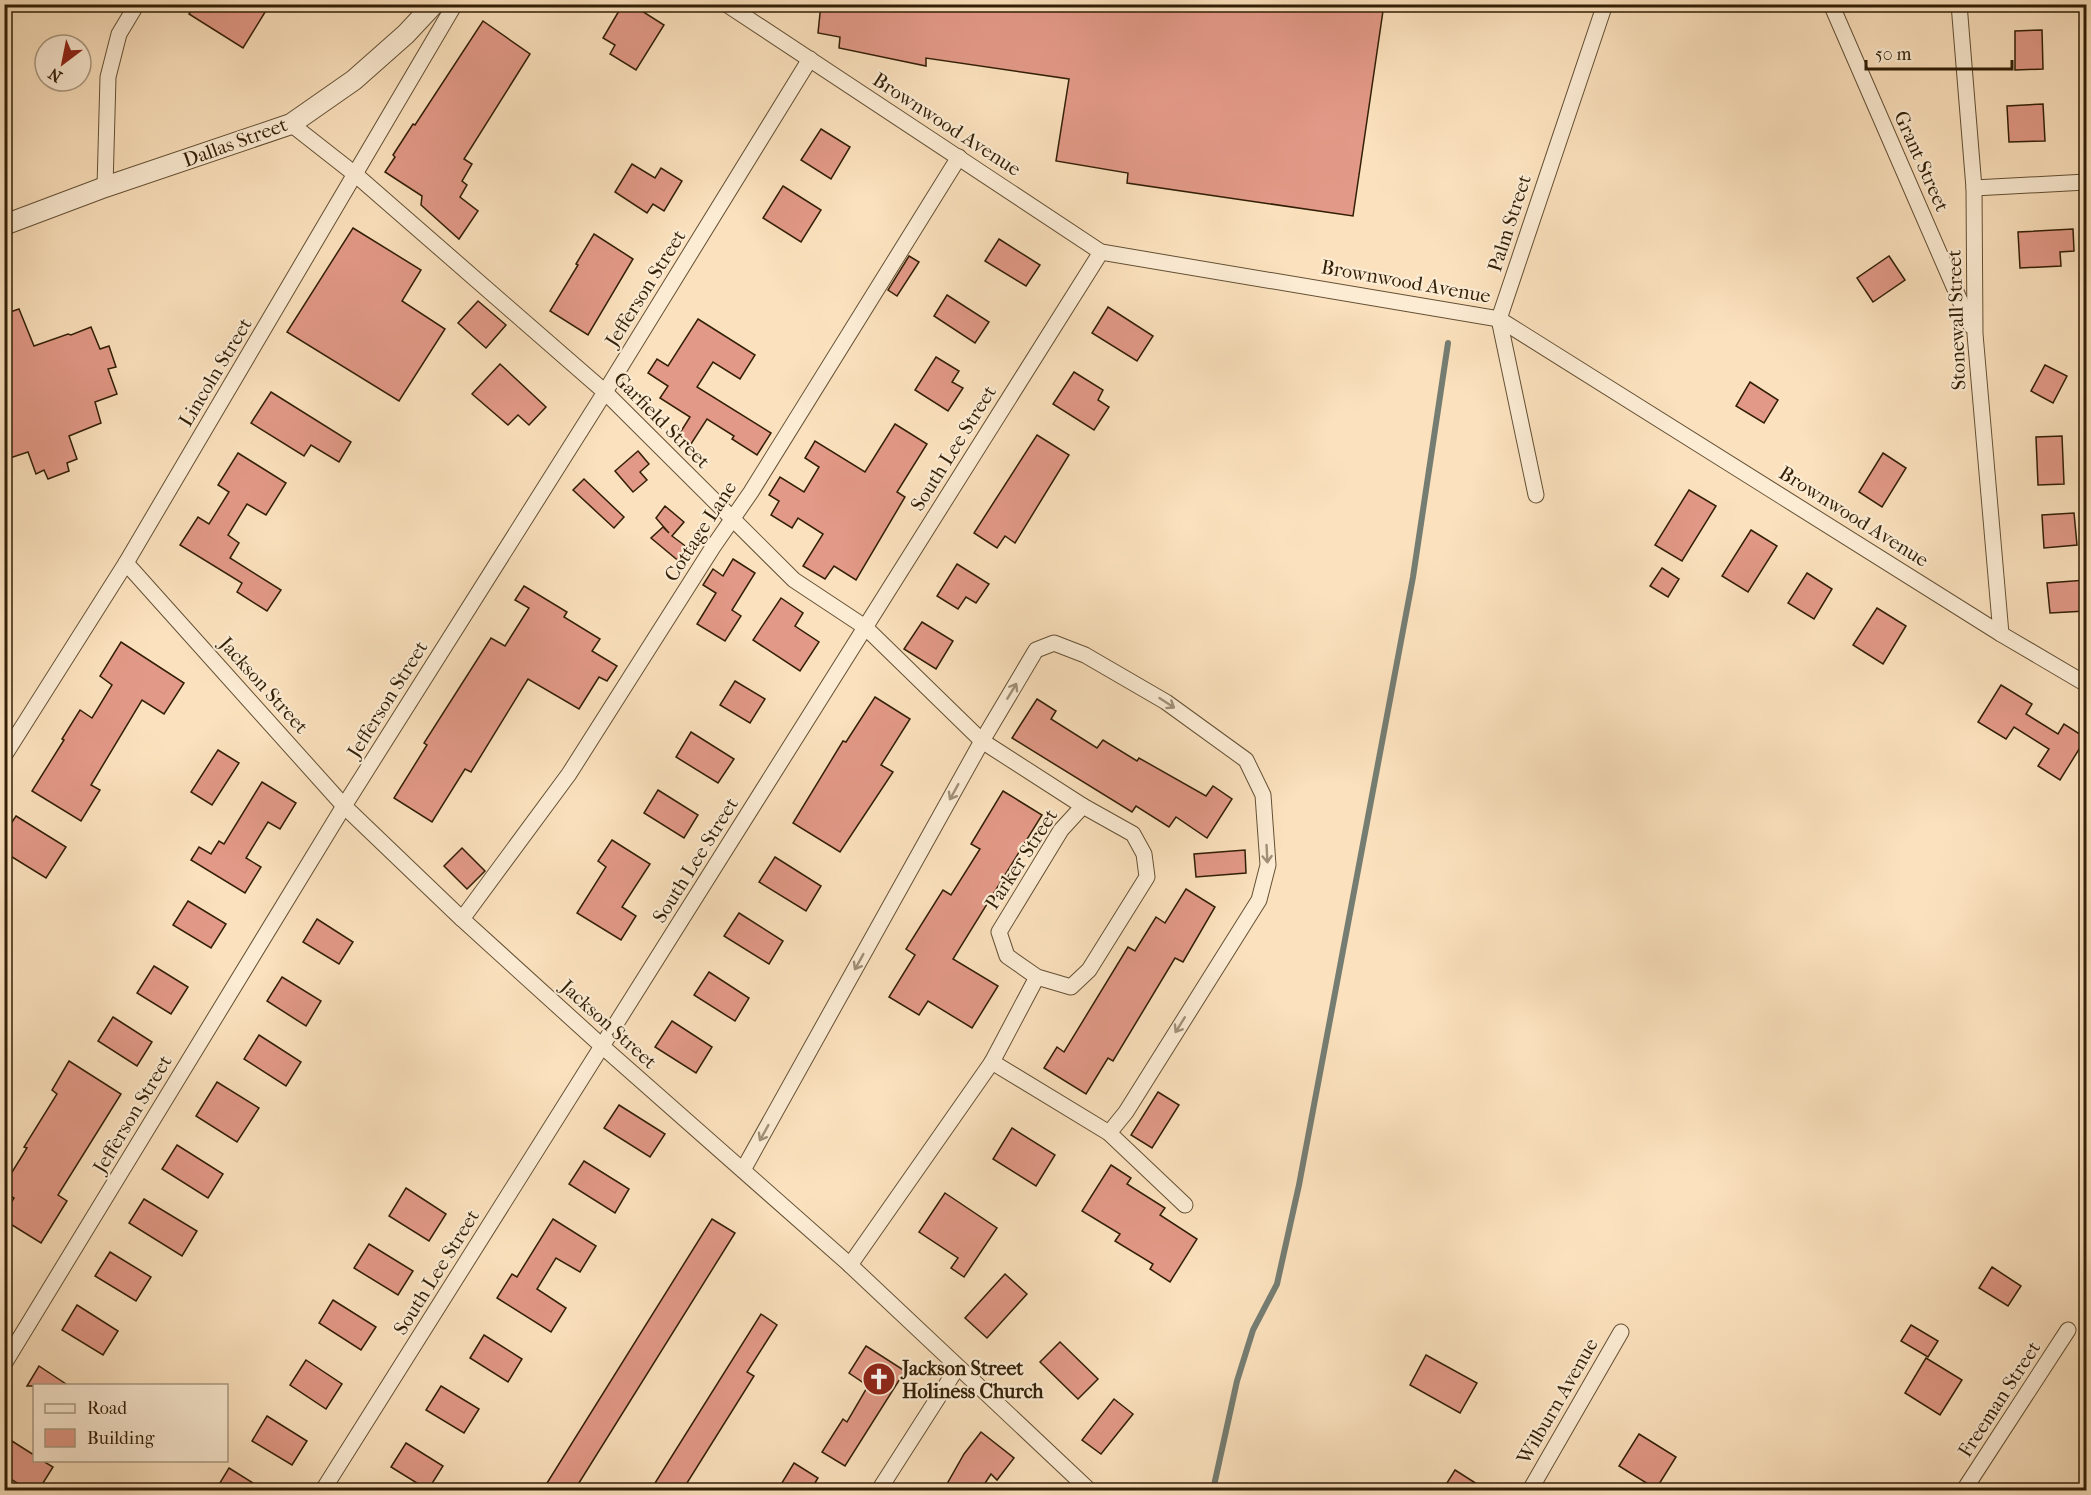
<svg xmlns="http://www.w3.org/2000/svg" width="2091" height="1495" font-family="'IM FELL French Canon',serif">
	<style>
		.lines { fill: none; stroke-linecap: round; stroke-linejoin: round }
		.stream { stroke: #757d72; stroke-width: 6 }
		.building { fill: #e29987; stroke: #321f06; stroke-width: 1.5 }
		.minor-casing { stroke: #645034; stroke-width: 17 }
		.tertiary-casing { stroke: #645034; stroke-width: 22 }
		.minor { stroke: #fcecd4; stroke-width: 15 }
		.tertiary { stroke: #fcecd4; stroke-width: 20 }
		.oneway { stroke: #a19077 }
		.labels { text-anchor: middle; stroke-width: 4.5; stroke-linejoin: round; paint-order: stroke }
		.street-label { font-size: 20px; fill: #321f06; stroke: #fcecd4 }
		.poi-label { font-size: 20px; font-weight: bold; fill: #321f06; stroke: #fcecd4; text-anchor: start }
	</style>
	<rect width="100%" height="100%" fill="#fbe1bd"/>
	<filter id="stains"><feTurbulence type="fractalNoise" baseFrequency=".00333" numOctaves="4"/><feColorMatrix values="0 0 0 0 .2 0 0 0 0 .09 0 0 0 0 .02 0 0 0 .5 -.17"/></filter>
	<radialGradient id="worn" r=".72"><stop offset=".6" stop-color="#630" stop-opacity="0"/><stop offset="1" stop-color="#630" stop-opacity=".3"/></radialGradient>
	<g class="lines">
		<path class="stream" d="M1213,1490L1237,1381L1253,1330L1277,1284L1299,1185L1413,577L1448,343"/>
	</g>
	<g class="building">
		<path d="M196,4H270L243,48L189,14Z"/>
		<path d="M623,4H631L664,25L636,70L610,54L615,45L603,38Z"/>
		<path d="M821,4H1384L1353,216L1127,183L1128,173L1056,161L1069,79L926,58V66L839,48L840,37L818,33Z"/>
		<path d="M483,21L530,54L464,159L472,164L462,181L467,185L460,197L478,211L459,239L421,205L422,196L385,172L395,157L393,155L413,124L415,125Z"/>
		<path d="M2042,30L2043,69L2015,70V31Z"/>
		<path d="M2043,104L2045,141L2009,142L2007,106Z"/>
		<path d="M821,129L850,147L831,179L801,160Z"/>
		<path d="M632,164L655,178L661,168L682,181L664,211L653,204L647,213L615,192Z"/>
		<path d="M783,186L821,210L801,242L763,218Z"/>
		<path d="M353,228L421,270L402,301L445,329L399,401L287,332Z"/>
		<path d="M2073,229L2074,251L2060,252L2061,266L2020,268L2018,232Z"/>
		<path d="M594,234L633,259L588,335L550,311L578,265L576,264Z"/>
		<path d="M999,239L1040,265L1026,286L985,261Z"/>
		<path d="M909,256L919,262L897,296L888,290Z"/>
		<path d="M1889,256L1905,280L1873,302L1857,278Z"/>
		<path d="M947,295L989,322L975,343L934,316Z"/>
		<path d="M478,301L506,325L486,348L458,323Z"/>
		<path d="M1108,307L1153,336L1137,361L1092,333Z"/>
		<path d="M19,309L34,346L68,334L71,335L91,327L100,349L109,346L116,367L108,369L117,394L95,402L101,423L69,436L77,459L67,463L69,471L48,479L44,470L36,474L28,452L4,460V314Z"/>
		<path d="M698,319L755,355L740,379L713,362L697,387L771,433L757,455L732,439L734,436L707,419L691,444L678,436L690,417L660,398L668,386L648,373L657,359L668,366Z"/>
		<path d="M936,357L959,371L952,382L963,388L948,411L915,390Z"/>
		<path d="M500,364L546,407L529,425L518,415L508,425L472,394Z"/>
		<path d="M2045,365L2067,376L2053,403L2031,391Z"/>
		<path d="M1074,372L1103,390L1098,400L1109,407L1094,430L1053,404Z"/>
		<path d="M1750,382L1778,400L1764,423L1736,406Z"/>
		<path d="M271,392L351,442L339,462L311,445L304,456L251,423Z"/>
		<path d="M895,424L927,444L897,492L905,497L856,580L834,566L825,579L803,566L823,534L798,518L792,528L771,515L779,501L769,495L780,477L804,492L819,467L805,458L815,441L865,472Z"/>
		<path d="M1037,435L1069,455L1015,543L1005,536L997,548L974,533Z"/>
		<path d="M2062,436L2064,484L2038,485L2036,437Z"/>
		<path d="M638,451L649,464L640,472L647,480L633,492L615,471Z"/>
		<path d="M238,453L286,483L266,515L247,504L228,535L239,543L230,558L281,590L267,611L237,592L242,583L180,545L198,517L209,524L229,492L218,485Z"/>
		<path d="M1883,453L1906,468L1882,507L1859,492Z"/>
		<path d="M584,479L624,517L614,528L573,490Z"/>
		<path d="M1689,490L1716,506L1682,561L1655,545Z"/>
		<path d="M665,506L684,522L672,536L692,551L681,563L651,538L663,527L669,533L656,518Z"/>
		<path d="M2074,513L2077,545L2044,548L2042,515Z"/>
		<path d="M1751,530L1777,546L1748,592L1722,576Z"/>
		<path d="M733,559L755,573L732,610L741,616L725,641L697,624L716,593L703,585L713,569L723,576Z"/>
		<path d="M957,564L989,584L976,603L966,597L958,609L937,596Z"/>
		<path d="M1662,568L1679,579L1668,597L1650,586Z"/>
		<path d="M1807,573L1832,589L1814,619L1788,603Z"/>
		<path d="M2086,580V611L2050,613L2047,583Z"/>
		<path d="M524,586L567,612L564,617L600,639L592,651L617,666L607,681L599,677L579,709L528,679L471,772L465,769L432,822L394,798L427,745L424,743L491,638L505,646L529,608L515,600Z"/>
		<path d="M781,598L803,613L795,626L819,642L800,671L753,640Z"/>
		<path d="M1877,608L1906,626L1883,664L1853,645Z"/>
		<path d="M922,622L953,641L936,669L904,649Z"/>
		<path d="M121,642L184,683L164,714L142,700L91,785L100,790L81,821L32,791L64,740L62,739L80,710L92,718L112,685L100,676Z"/>
		<path d="M735,681L765,699L750,723L720,705Z"/>
		<path d="M2001,685L2032,704L2026,714L2058,734L2064,724L2086,738L2060,780L2038,766L2049,749L2014,727L2006,739L1978,722Z"/>
		<path d="M875,697L910,719L881,765L893,772L840,852L793,823L843,741L846,742Z"/>
		<path d="M1037,699L1056,711L1051,719L1097,748L1103,740L1137,761L1139,758L1206,796L1213,786L1232,799L1207,838L1176,817L1169,827L1136,806L1132,812L1012,738Z"/>
		<path d="M691,732L734,759L718,783L676,757Z"/>
		<path d="M218,750L239,763L212,805L191,792Z"/>
		<path d="M262,782L296,803L280,829L268,822L246,858L261,867L245,893L191,860L199,847L211,854L219,841L224,844Z"/>
		<path d="M658,790L698,815L684,838L644,813Z"/>
		<path d="M1003,791L1042,815L953,959L998,986L972,1028L928,1001L919,1015L889,997L915,955L906,949L943,890L951,895L980,849L971,844Z"/>
		<path d="M16,816L66,847L46,878L4,852V834Z"/>
		<path d="M612,840L650,864L622,907L636,916L621,940L577,913L606,867L598,861Z"/>
		<path d="M462,848L485,871L467,889L444,866Z"/>
		<path d="M1245,850L1246,873L1196,877L1194,854Z"/>
		<path d="M775,857L821,886L806,911L759,882Z"/>
		<path d="M1186,889L1215,907L1183,962L1175,958L1113,1061L1108,1058L1086,1094L1044,1068L1057,1047L1064,1052L1128,947L1135,951L1156,917L1165,923Z"/>
		<path d="M188,901L226,924L211,948L173,925Z"/>
		<path d="M739,913L783,941L769,964L724,936Z"/>
		<path d="M317,919L353,942L339,964L303,942Z"/>
		<path d="M154,966L188,987L171,1014L137,993Z"/>
		<path d="M709,972L749,998L735,1021L694,995Z"/>
		<path d="M282,977L321,1001L306,1026L267,1001Z"/>
		<path d="M113,1017L152,1042L137,1066L98,1041Z"/>
		<path d="M672,1021L712,1047L696,1073L655,1047Z"/>
		<path d="M259,1035L301,1062L286,1086L244,1059Z"/>
		<path d="M69,1061L121,1094L58,1195L67,1201L41,1243L4,1220V1214L14,1198L4,1192V1185L27,1148L24,1147L57,1094L52,1090Z"/>
		<path d="M217,1082L259,1108L237,1142L196,1116Z"/>
		<path d="M1158,1092L1179,1105L1152,1148L1131,1135Z"/>
		<path d="M619,1105L665,1134L650,1157L604,1128Z"/>
		<path d="M1012,1128L1055,1155L1036,1186L993,1159Z"/>
		<path d="M177,1145L223,1174L208,1198L162,1169Z"/>
		<path d="M584,1161L629,1189L615,1213L569,1184Z"/>
		<path d="M1111,1165L1131,1178L1127,1184L1165,1208L1160,1215L1197,1239L1170,1282L1150,1269L1153,1264L1115,1241L1120,1234L1082,1211Z"/>
		<path d="M406,1188L446,1214L429,1241L389,1216Z"/>
		<path d="M945,1193L997,1228L964,1277L951,1268L958,1258L919,1232Z"/>
		<path d="M144,1199L197,1231L182,1256L129,1223Z"/>
		<path d="M553,1219L596,1246L580,1272L556,1258L537,1289L566,1308L551,1332L497,1298L512,1274L517,1277Z"/>
		<path d="M712,1219L735,1233L574,1491H559L547,1483Z"/>
		<path d="M369,1244L413,1271L398,1295L354,1268Z"/>
		<path d="M110,1252L151,1277L136,1301L95,1276Z"/>
		<path d="M1992,1267L2021,1286L2008,1306L1979,1288Z"/>
		<path d="M1005,1274L1027,1294L987,1338L965,1318Z"/>
		<path d="M333,1300L376,1327L361,1350L319,1323Z"/>
		<path d="M77,1305L118,1331L103,1355L62,1330Z"/>
		<path d="M761,1314L777,1325L747,1372L754,1376L682,1491H650Z"/>
		<path d="M1911,1325L1938,1341L1928,1357L1901,1341Z"/>
		<path d="M484,1335L522,1359L508,1382L470,1358Z"/>
		<path d="M1060,1342L1098,1379L1078,1399L1040,1362Z"/>
		<path d="M866,1346L905,1371L845,1466L822,1452L843,1419L847,1422L868,1386L849,1373Z"/>
		<path d="M1426,1355L1477,1383L1460,1413L1410,1385Z"/>
		<path d="M1926,1358L1962,1380L1940,1415L1905,1393Z"/>
		<path d="M306,1360L342,1384L326,1409L290,1385Z"/>
		<path d="M39,1366L69,1386H27Z"/>
		<path d="M441,1386L479,1409L464,1433L426,1410Z"/>
		<path d="M1114,1399L1133,1414L1101,1454L1082,1440Z"/>
		<path d="M267,1416L307,1441L292,1465L252,1441Z"/>
		<path d="M981,1432L1014,1458L997,1480L991,1474L980,1491H943L964,1454Z"/>
		<path d="M1639,1434L1676,1457L1656,1489L1619,1466Z"/>
		<path d="M4,1436L34,1455V1461H43L53,1467L38,1491H30L4,1475Z"/>
		<path d="M406,1443L443,1466L428,1490L391,1467Z"/>
		<path d="M794,1463L818,1478L810,1491H777Z"/>
		<path d="M229,1468L266,1491H215Z"/>
		<path d="M1455,1470L1488,1491H1442Z"/>
	</g>
	<g class="lines">
		<g class="minor-casing">
			<g id="minor">
				<path d="M726,4L1101,252L1499,319L2001,634L2086,684"/>
				<path d="M1831,4L1971,326"/>
				<path d="M1959,4L1974,188L1975,334L2001,634"/>
				<path d="M291,124L356,175L605,392L794,580L865,627L982,741L1083,806"/>
				<path d="M105,187L108,77L119,34L137,4"/>
				<path d="M1974,188L2086,182"/>
				<path d="M1536,495L1499,319L1605,4"/>
				<path d="M126,563L344,806L462,919L603,1047L850,1265L1089,1490"/>
				<path d="M4,756L126,563L455,4"/>
				<path d="M462,919L569,774L713,547L751,492L959,157"/>
				<path d="M992,1062L1109,1133L1185,1205"/>
				<path d="M743,1170L982,741L1036,650L1054,643L1085,655L1166,702L1246,760L1263,795L1268,865L1259,900L1126,1112L1109,1133"/>
				<path d="M850,1265L992,1062L1037,977L1071,987L1089,970L1147,877L1144,854L1133,834L1083,806L1061,830L999,932L1007,956L1037,977"/>
				<path d="M4,1364L344,806L605,392L810,59"/>
				<path d="M323,1490L1101,252"/>
				<path d="M879,1490L957,1368"/>
				<path d="M1530,1490L1621,1332"/>
				<path d="M1964,1490L2068,1330"/>
			</g>
		</g>
		<g class="tertiary-casing">
			<path id="tertiary" d="M4,225L105,187L291,124L354,80L406,34L434,4"/>
		</g>
		<use href="#minor" class="minor"/>
		<use href="#tertiary" class="tertiary"/>
	</g>
	<defs><path id="oneway-shaft" d="M-6 0H5M1.5-3L5.5 0L1.5 3" fill="none" stroke-width="1.6" stroke-linecap="round" stroke-linejoin="round" transform="scale(1.5)"/></defs>
	<g class="oneway">
		<use href="#oneway-shaft" transform="translate(1012 691) rotate(-59)"/>
		<use href="#oneway-shaft" transform="translate(1167 703) rotate(33)"/>
		<use href="#oneway-shaft" transform="translate(954 792) rotate(119)"/>
		<use href="#oneway-shaft" transform="translate(1267 854) rotate(87)"/>
		<use href="#oneway-shaft" transform="translate(859 962) rotate(119)"/>
		<use href="#oneway-shaft" transform="translate(1180 1025) rotate(122)"/>
		<use href="#oneway-shaft" transform="translate(764 1133) rotate(119)"/>
	</g>
	<defs>
		<g id="church-disc" transform="scale(1.725)"><circle r="9.5" fill="#8f2418" stroke="#fcecd4"/><path d="M-1.2-6h2.4v3.5h3.3v2.4h-3.3V6h-2.4V-.1h-3.3v-2.4h3.3Z" fill="#fff"/></g>
	</defs>
	<g fill-rule="evenodd">
		<use href="#church-disc" x="879" y="1379"/>
	</g>
	<g class="labels">
		<g class="street-label">
			<text transform="translate(947 124) rotate(33)" y="7">Brownwood Avenue</text>
			<text transform="translate(235 142) rotate(-20)" y="7">Dallas Street</text>
			<text transform="translate(1922 161) rotate(66)" y="7">Grant Street</text>
			<text transform="translate(1509 223) rotate(-72)" y="7">Palm Street</text>
			<text transform="translate(1406 281) rotate(10)" y="7">Brownwood Avenue</text>
			<text transform="translate(645 288) rotate(-58)" y="7">Jefferson Street</text>
			<text transform="translate(1956 320) rotate(-92)" y="7">Stonewall Street</text>
			<text transform="translate(215 372) rotate(-59)" y="7">Lincoln Street</text>
			<text transform="translate(662 420) rotate(45)" y="7">Garfield Street</text>
			<text transform="translate(953 448) rotate(-58)" y="7">South Lee Street</text>
			<text transform="translate(1854 516) rotate(32)" y="7">Brownwood Avenue</text>
			<text transform="translate(700 531) rotate(-57)" y="7">Cottage Lane</text>
			<text transform="translate(264 685) rotate(48)" y="7">Jackson Street</text>
			<text transform="translate(387 699) rotate(-58)" y="7">Jefferson Street</text>
			<text transform="translate(1021 859) rotate(-57)" y="7">Parker Street</text>
			<text transform="translate(695 860) rotate(-58)" y="7">South Lee Street</text>
			<text transform="translate(609 1024) rotate(42)" y="7">Jackson Street</text>
			<text transform="translate(132 1114) rotate(-59)" y="7">Jefferson Street</text>
			<text transform="translate(436 1272) rotate(-58)" y="7">South Lee Street</text>
			<text transform="translate(1999 1399) rotate(-57)" y="7">Freeman Street</text>
			<text transform="translate(1557 1401) rotate(-60)" y="7">Wilburn Avenue</text>
		</g>
		<g class="poi-label">
			<text x="902" y="1375">Jackson Street<tspan x="902" dy="23">Holiness Church</tspan></text>
		</g>
	</g>
	<rect width="2091" height="1495" fill="none" stroke="#fbe1bd" stroke-width="24"/>
	<rect x="6" y="6" width="2079" height="1483" fill="none" stroke="#321f06" stroke-width="3"/>
	<rect x="12" y="12" width="2067" height="1471" fill="none" stroke="#321f06" stroke-width="1.5"/>
	<rect x="33" y="1384" width="195" height="78" fill="#fcecd4" stroke="#ab9a82" stroke-width="1.5"/>
	<rect x="45" y="1404" width="30" height="9" fill="#fcecd4" stroke="#ab9a82" stroke-width="1.5"/>
	<text x="87" y="1414" font-size="18" fill="#321f06">Road</text>
	<rect x="45" y="1429" width="30" height="18" fill="#e29987" stroke="#ab9a82" stroke-width="1.5"/>
	<text x="87" y="1444" font-size="18" fill="#321f06">Building</text>
	<g transform="translate(63 63) rotate(212)"><circle r="28" fill="#fcecd4" stroke="#ab9a82" stroke-width="1.5"/>
	<path d="M0-4.5L10 22L0 15L-10 22Z" fill="#8f2418"/>
	<text y="-9" font-size="16" font-weight="bold" text-anchor="middle" fill="#321f06">N</text>
	</g>
	<path d="M1866 60v9h146v-9" fill="none" stroke="#321f06" stroke-width="3"/>
	<text x="1875" y="60" font-size="18" fill="#321f06" stroke="#fcecd4" stroke-width="4.5" paint-order="stroke">50 m</text>
	<rect width="100%" height="100%" filter="url(#stains)"/>
	<rect width="100%" height="100%" fill="url(#worn)"/>
</svg>
